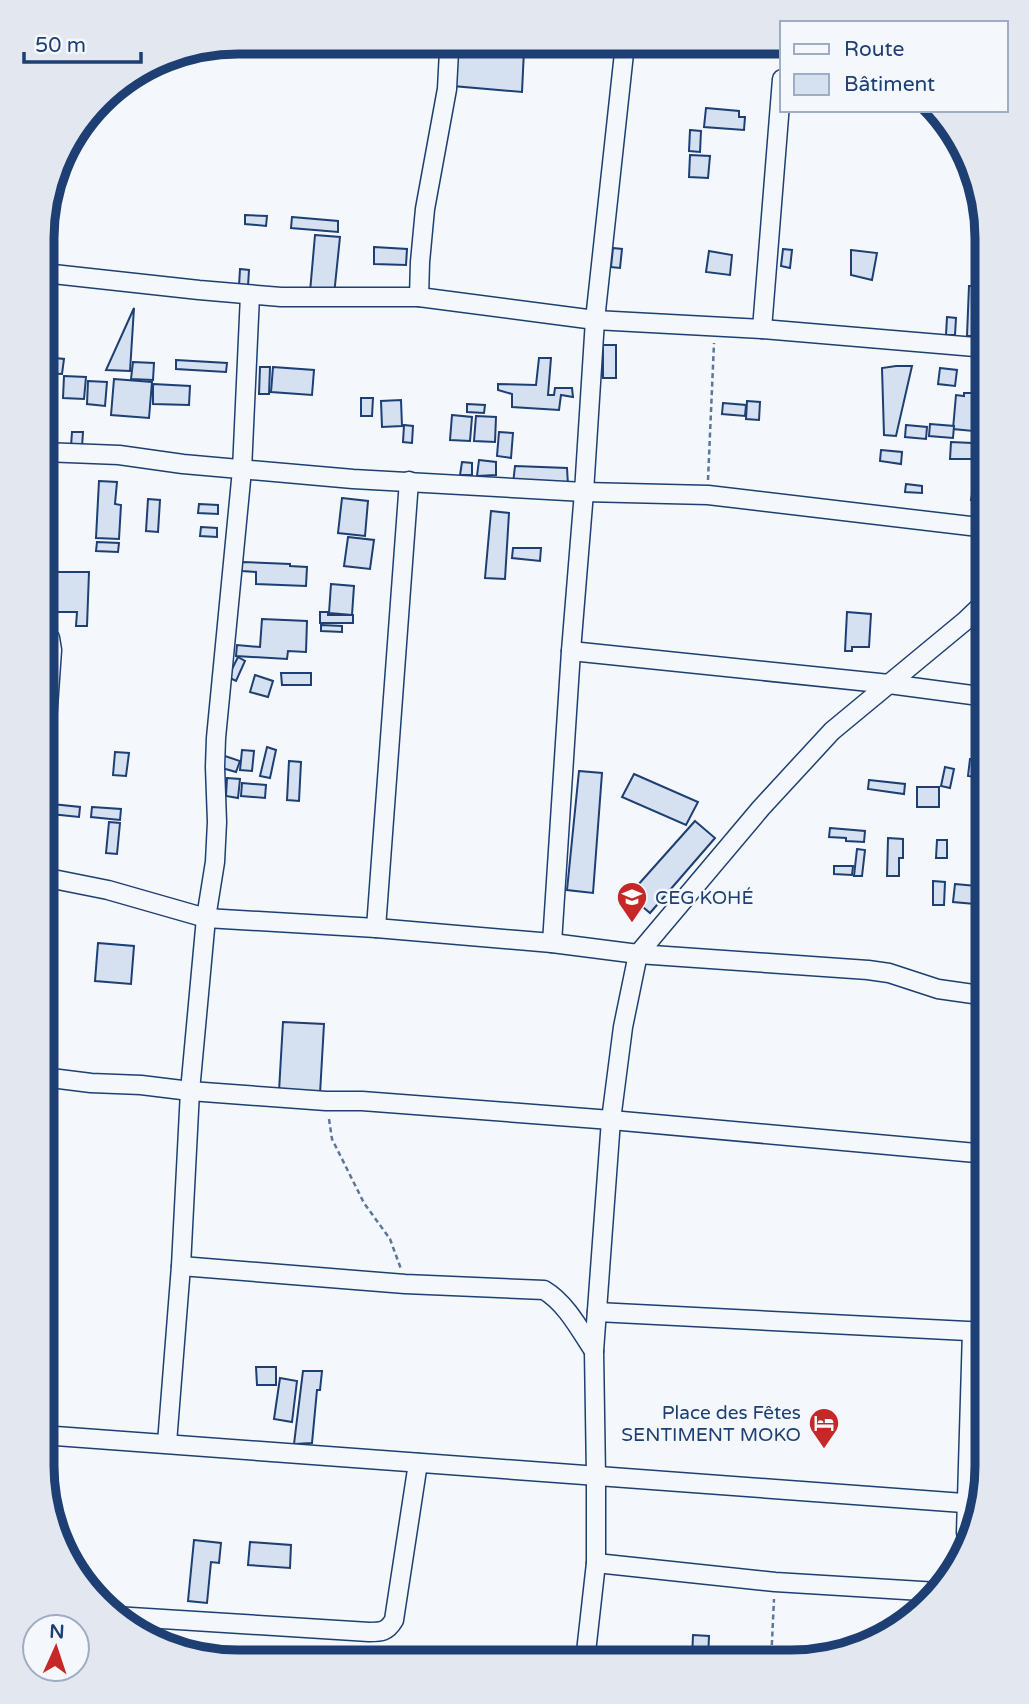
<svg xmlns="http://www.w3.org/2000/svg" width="1029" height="1704" font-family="'Varela Round',sans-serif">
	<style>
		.building { fill: #d5e0f0; stroke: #1d3f73; stroke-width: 2 }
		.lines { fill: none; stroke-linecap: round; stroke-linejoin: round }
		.minor-casing { stroke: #1d3f73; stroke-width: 21 }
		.path { stroke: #5e769c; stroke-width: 2.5; stroke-dasharray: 5 3.5; stroke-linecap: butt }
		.minor { stroke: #f4f7fb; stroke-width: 18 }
		.labels { text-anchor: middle; stroke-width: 5; stroke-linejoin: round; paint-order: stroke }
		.poi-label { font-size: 19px; fill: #1d3f73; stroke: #f4f7fb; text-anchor: start }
		.rim { fill: none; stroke: #1d3f73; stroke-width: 9 }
	</style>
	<rect width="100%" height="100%" fill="#f4f7fb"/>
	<g class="building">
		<path d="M457,44L524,50L522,92L453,86Z"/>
		<path d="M706,108L739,111V117H745L744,130L704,127Z"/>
		<path d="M690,130L701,131L700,152L689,151Z"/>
		<path d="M690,155L710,156L708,178L689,177Z"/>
		<path d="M245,215L267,216L266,226L245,224Z"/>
		<path d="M292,217L338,221V232L291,228Z"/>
		<path d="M315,235L340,237L334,295L310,292Z"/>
		<path d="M374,247L407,249L406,265L374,264Z"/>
		<path d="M613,248L622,249L620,268L611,267Z"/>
		<path d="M783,249L792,250L790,268L781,266Z"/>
		<path d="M851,250L877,253L872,280L851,275Z"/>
		<path d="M709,251L732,255L730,275L706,272Z"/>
		<path d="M240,269L249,270L248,286H239Z"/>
		<path d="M969,286H980L977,336H967Z"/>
		<path d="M134,308L130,371L106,370Z"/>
		<path d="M947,317L956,318L955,335H946Z"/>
		<rect x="603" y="345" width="13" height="33"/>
		<path d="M46,357L64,359L62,374L44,373Z"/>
		<path d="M539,358H551L548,395H554L555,388H572L573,397L561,395L559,410L512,407V394L498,390V384L536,385Z"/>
		<path d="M176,360L227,363L226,372L176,369Z"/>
		<path d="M133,362L154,363L153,380L131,379Z"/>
		<path d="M896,366H912L896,436L884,435L882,368Z"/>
		<path d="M260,367H270L269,394H259Z"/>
		<path d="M273,367L314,370L312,395L271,392Z"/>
		<path d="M940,368L957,370L955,386L938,384Z"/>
		<path d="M64,376L86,377L84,399L63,398Z"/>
		<path d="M114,379L152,382L149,418L111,415Z"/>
		<path d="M88,381L107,382L105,406L87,404Z"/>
		<path d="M153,384L190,386L189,405L153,404Z"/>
		<path d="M964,393H976L973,431L953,429L956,395L964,396Z"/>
		<path d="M361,398H373L372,416H361Z"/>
		<path d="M401,400L402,426L382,427L381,401Z"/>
		<path d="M747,401L760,402L759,420L746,419Z"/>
		<path d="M723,403L746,405L745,416L722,414Z"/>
		<path d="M467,404L485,405L484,413L467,412Z"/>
		<path d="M979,412H987L986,443L987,453H977Z"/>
		<path d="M452,415L472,417L470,441L450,440Z"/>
		<path d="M476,416L496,417L495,442L474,441Z"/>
		<path d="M930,424L954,426L953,438L929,436Z"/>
		<path d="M404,425L413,426L412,443L403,442Z"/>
		<path d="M906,425L927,427L926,439L905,437Z"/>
		<path d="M72,432H83L82,447L71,446Z"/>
		<path d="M499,432L513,433L511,458L497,456Z"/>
		<path d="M951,442L972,443V459H950Z"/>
		<path d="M881,450L902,452L901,464L880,461Z"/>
		<path d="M479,460L496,462V475L477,476Z"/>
		<path d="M462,462L472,463V475H460Z"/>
		<path d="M515,466L567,468L568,485L513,484Z"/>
		<path d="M976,472L987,473V515L975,514V500H971Z"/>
		<path d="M99,481L117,482L115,504L121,505L119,539L96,538Z"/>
		<path d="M906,484L922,486V493L905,492Z"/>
		<path d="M342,498L368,501L365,536L338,533Z"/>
		<path d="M148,499L160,500L158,532L146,531Z"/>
		<path d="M199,504L218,505V514L198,513Z"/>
		<path d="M491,511L509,513L505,579L485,578Z"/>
		<path d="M201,527L217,528V537L200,536Z"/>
		<path d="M348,537L374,540L370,569L344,566Z"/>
		<path d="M97,542L119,543L118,552L96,551Z"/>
		<path d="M513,548H541L540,561L512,558Z"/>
		<path d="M242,562L290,564V566L307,567L306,586L256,584V572L242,571Z"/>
		<path d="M54,572H89L87,626H76L77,612H51Z"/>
		<path d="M331,584L354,586L352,615L329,613Z"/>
		<path d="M320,612H328V615H353V623H320Z"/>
		<path d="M847,612L871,614L869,647H852V651H845Z"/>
		<path d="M262,619L307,621L306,652L288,651L287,659L236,656L237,645L260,647Z"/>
		<path d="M321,625L342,626V632L321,631Z"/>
		<path d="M238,657L245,661L236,681L228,677Z"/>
		<path d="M281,673H311V685H282Z"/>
		<path d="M255,675L273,681L268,697L250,692Z"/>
		<path d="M267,747L276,750L270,778L260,776Z"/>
		<path d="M242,750L254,751L252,771L240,770Z"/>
		<path d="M115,752L129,753L126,776L113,775Z"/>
		<path d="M219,754L240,761L236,772L215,766Z"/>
		<path d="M970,759L984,760L982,778L968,776Z"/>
		<path d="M289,761L301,762L299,801L287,800Z"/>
		<path d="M945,767L954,769L950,788L941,786Z"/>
		<path d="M579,771L602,773L593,893L567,890Z"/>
		<path d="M634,774L698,802L686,825L622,797Z"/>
		<path d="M227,778L240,779L238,798L226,796Z"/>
		<path d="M869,780L905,784L904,794L868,789Z"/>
		<path d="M242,783L266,785L265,798L241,796Z"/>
		<rect x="917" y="787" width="22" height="20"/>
		<path d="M52,804L80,807L79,817L51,814Z"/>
		<path d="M92,807L121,809L120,820L91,817Z"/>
		<path d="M695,821L715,838L650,913L629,895Z"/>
		<path d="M109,822L120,823L117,854L106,853Z"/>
		<path d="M830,828L865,831L864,842L846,841V838L829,837Z"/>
		<path d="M888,838L903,839V858H899V876H887Z"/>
		<path d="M937,840H947V858H936Z"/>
		<path d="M857,849L865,850L862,876H854Z"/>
		<path d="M834,866H853L852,875L834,874Z"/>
		<path d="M933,881L945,882L944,905H933Z"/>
		<path d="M955,884L987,887L986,905L953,902Z"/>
		<path d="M98,943L134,946L131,984L95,981Z"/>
		<path d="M283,1022L324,1024L320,1094L279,1091Z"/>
		<path d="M256,1367H276V1385H257Z"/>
		<path d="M303,1371H322L320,1390H317L312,1443L294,1444Z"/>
		<path d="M280,1378L297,1381L292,1422L274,1419Z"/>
		<path d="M194,1540L221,1543L219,1563L211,1562L207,1603L188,1601Z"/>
		<path d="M250,1542L291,1545L290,1568L248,1565Z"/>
		<path d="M693,1635L709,1636L708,1660L692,1659Z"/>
	</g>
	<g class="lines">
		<g class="minor-casing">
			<g id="minor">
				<path d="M44,273L199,290L281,297H419L595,320L762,329L987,348"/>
				<path d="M419,297L420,262L425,209L447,89L449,51L448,43"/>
				<path d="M762,329L782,79"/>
				<path d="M43,452L119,455L183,464L353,479L584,492L708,495L987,528"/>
				<path d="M571,651L889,684L987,697"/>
				<path d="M43,778L52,650L50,638L43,631"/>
				<path d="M43,877L108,890L206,918L376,928L552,943L638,954L868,970L889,973L938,989L987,996"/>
				<path d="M376,928L409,481"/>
				<path d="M552,943L571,651L584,492L595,320L625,44"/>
				<path d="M43,1077L91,1083L141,1085L190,1091L326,1101H362L611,1120L987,1154"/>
				<path d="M181,1266L405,1284L544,1290C566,1303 580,1330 594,1351"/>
				<path d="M597,1312L987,1332"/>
				<path d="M42,1435L977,1504"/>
				<path d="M167,1443L181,1266L190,1091L206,918L215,862L217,822L215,767L216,738L242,470L250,295"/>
				<path d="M966,1533L972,1331"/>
				<path d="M596,1563L775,1582L938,1592"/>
				<path d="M115,1616L369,1632C381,1632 387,1632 394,1620L418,1463"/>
				<path d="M585,1661L596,1563V1477L594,1351L611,1120L623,1027L638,954L761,808L832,731L965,621L987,600"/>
			</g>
		</g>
		<g class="path">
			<path d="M44,232L60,201L65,172L87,120"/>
			<path d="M43,352L47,326L44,290"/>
			<path d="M708,480L714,343"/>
			<path d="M329,1119L332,1139L364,1203L390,1239L401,1269"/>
			<path d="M771,1662L774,1599"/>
		</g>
		<use href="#minor" class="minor"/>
	</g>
	<defs>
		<g id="school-pin" transform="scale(1.575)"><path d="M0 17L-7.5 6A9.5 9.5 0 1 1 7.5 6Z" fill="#c62828" stroke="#f4f7fb"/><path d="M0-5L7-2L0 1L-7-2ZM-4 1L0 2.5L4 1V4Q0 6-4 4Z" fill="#fff"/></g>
		<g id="hotel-pin" transform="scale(1.575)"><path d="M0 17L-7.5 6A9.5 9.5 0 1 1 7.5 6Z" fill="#c62828" stroke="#f4f7fb"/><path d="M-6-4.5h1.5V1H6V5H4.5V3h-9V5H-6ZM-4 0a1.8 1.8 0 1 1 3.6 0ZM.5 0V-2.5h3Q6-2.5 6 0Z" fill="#fff"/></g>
	</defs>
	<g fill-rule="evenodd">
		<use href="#school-pin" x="632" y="897"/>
		<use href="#hotel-pin" x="824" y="1423"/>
	</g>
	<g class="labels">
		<g class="poi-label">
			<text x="655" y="904">CEG KOHÉ</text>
			<text x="801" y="1419" text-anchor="end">Place des Fêtes<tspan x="801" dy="22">SENTIMENT MOKO</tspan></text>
		</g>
	</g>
	<path d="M0 0H1029V1704H0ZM238 54H791A184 184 0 0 1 975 238V1466A184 184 0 0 1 791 1650H238A184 184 0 0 1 54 1466V238A184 184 0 0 1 238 54Z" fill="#e3e8f0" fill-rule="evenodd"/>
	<path class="rim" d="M238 54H791A184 184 0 0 1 975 238V1466A184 184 0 0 1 791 1650H238A184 184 0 0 1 54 1466V238A184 184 0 0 1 238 54Z"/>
	<rect x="780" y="21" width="228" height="91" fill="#f4f7fb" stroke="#9eadc5" stroke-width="2"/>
	<rect x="794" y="44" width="35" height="10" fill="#f4f7fb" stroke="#9eadc5" stroke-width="2"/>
	<text x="844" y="56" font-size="21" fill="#1d3f73">Route</text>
	<rect x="794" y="74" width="35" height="21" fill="#d5e0f0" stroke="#9eadc5" stroke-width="2"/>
	<text x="844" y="91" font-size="21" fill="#1d3f73">Bâtiment</text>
	<g transform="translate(56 1648) rotate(3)"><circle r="33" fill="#f4f7fb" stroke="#9eadc5" stroke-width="2"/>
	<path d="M0-5L12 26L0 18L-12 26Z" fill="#c62828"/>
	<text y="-10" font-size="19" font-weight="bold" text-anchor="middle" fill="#1d3f73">N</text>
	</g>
	<path d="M24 52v10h117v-10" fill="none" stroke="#1d3f73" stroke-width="3.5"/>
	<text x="35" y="52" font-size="21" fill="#1d3f73" stroke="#f4f7fb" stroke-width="5" paint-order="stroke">50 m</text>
</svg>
